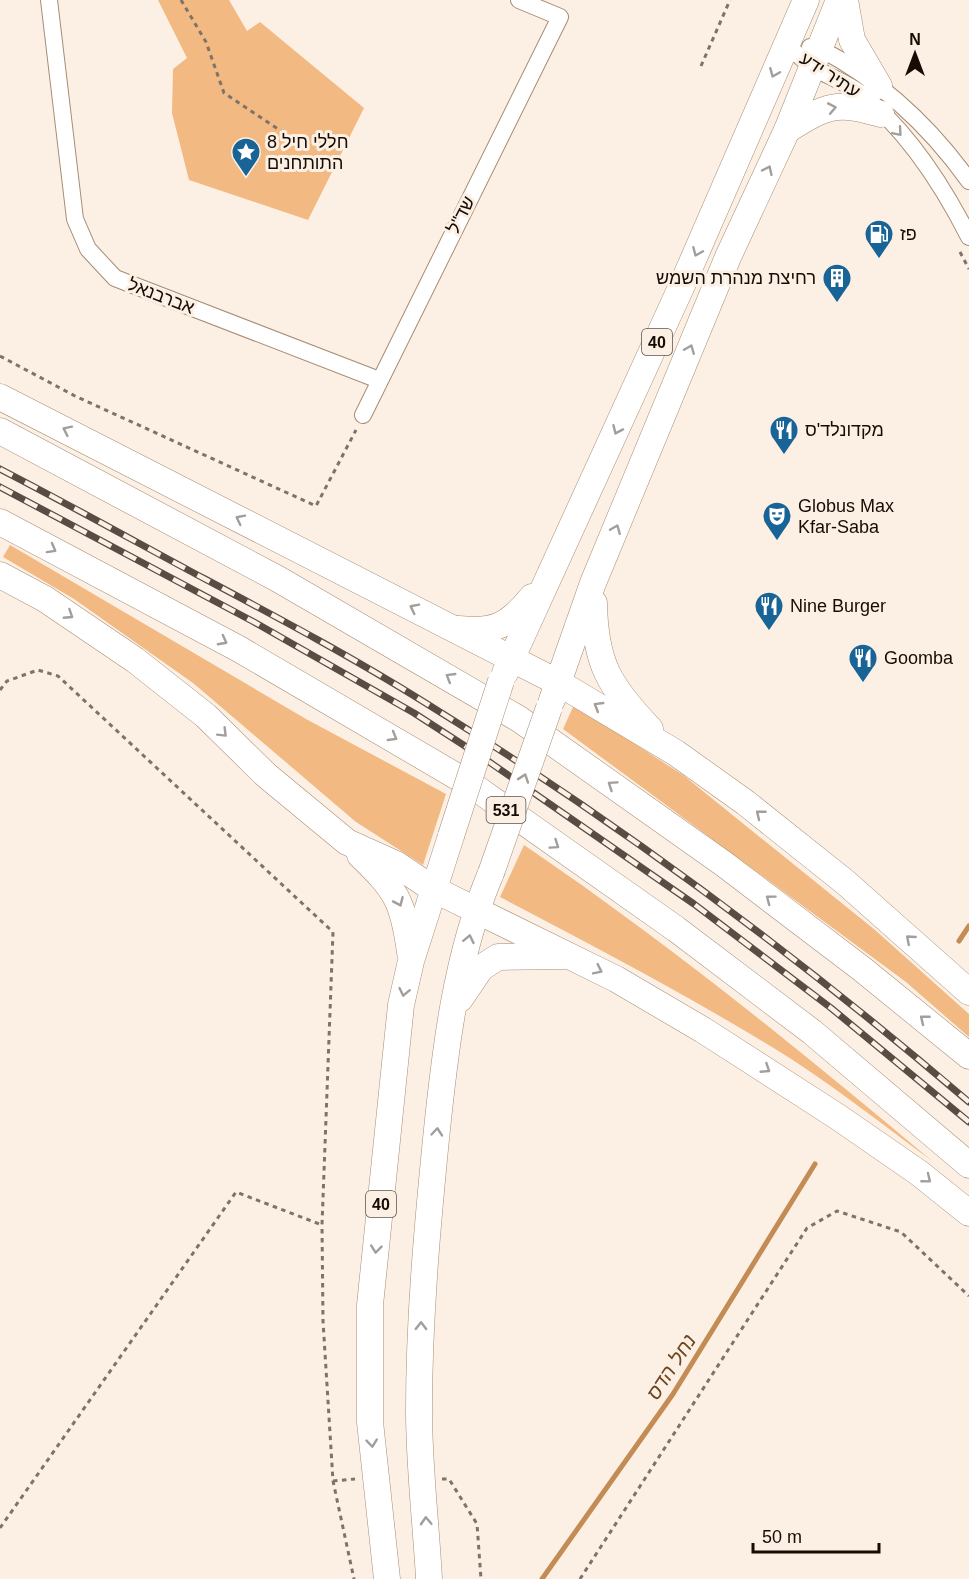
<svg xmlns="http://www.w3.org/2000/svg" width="969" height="1579" font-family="Helvetica,Heebo,sans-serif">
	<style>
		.green { fill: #f2b982 }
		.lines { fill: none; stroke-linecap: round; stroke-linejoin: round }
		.stream { stroke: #c48c55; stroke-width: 5 }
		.minor-casing { stroke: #a78c73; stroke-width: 18 }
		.highway-casing { stroke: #a78c73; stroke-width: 27 }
		.path { stroke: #7e7369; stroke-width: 3; stroke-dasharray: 4.5 4.5; stroke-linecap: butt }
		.minor { stroke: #fff; stroke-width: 16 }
		.highway { stroke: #fff; stroke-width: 26 }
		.rail-casing { stroke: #574d44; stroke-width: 7 }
		.rail { stroke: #fcf0e5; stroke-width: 4.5; stroke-dasharray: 14; stroke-linecap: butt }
		.highway-bridge-casing { stroke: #a78c73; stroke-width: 27; stroke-linecap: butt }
		.highway-bridge { stroke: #fff; stroke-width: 26 }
		.oneway { stroke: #a29e9b }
		.labels { text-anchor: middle; stroke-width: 6; stroke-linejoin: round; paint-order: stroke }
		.shield { fill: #fcf0e5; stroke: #5b5048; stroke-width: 1.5 }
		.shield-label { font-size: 16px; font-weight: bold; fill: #160c04 }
		.street-label { font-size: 18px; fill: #160c04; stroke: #fcf0e5 }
		.poi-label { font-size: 18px; fill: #160c04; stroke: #fcf0e5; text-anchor: start }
		.water-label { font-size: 20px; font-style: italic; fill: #6c451c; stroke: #fcf0e5 }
	</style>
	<rect width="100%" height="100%" fill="#fcf0e5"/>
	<g class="green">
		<path d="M158,0H229L247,31L260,22L364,108L308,220L189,180L172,113L173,69L187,58Z"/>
		<path d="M10,545L306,719L446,794L423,865L356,822L193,683L74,599L3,557Z"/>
		<path d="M574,705L683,775L875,930L969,1014V1037L906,982L563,729Z"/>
		<path d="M524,845C667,942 800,1050 932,1161C879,1122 828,1081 772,1047C683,993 592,945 500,897Z"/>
	</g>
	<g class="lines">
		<g class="stream">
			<path d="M959,941L969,926"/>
			<path d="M542,1579L673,1394L815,1164"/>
		</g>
		<g class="minor-casing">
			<g id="minor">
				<path d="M49,0L75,219L88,249L115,278L379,380"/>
				<path d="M787,45C795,52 803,60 811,66C827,76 845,82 860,93C906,129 943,186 969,237"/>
				<path d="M810,47L819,48C880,80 929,125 969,181"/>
				<path d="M363,415L560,17L519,0"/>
			</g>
		</g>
		<g class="highway-casing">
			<g id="highway">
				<path d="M845,0L852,40L879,86"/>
				<path d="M787,130C827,105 836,101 881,114"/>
				<path d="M0,397L559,683L676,753L746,803L845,882L969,992"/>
				<path d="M0,431L278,579L519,719L724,864L862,969L969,1056"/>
				<path d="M0,522L239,649L473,786L676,929L812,1032L969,1165"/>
				<path d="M0,575L45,599L135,660L206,716L266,775L347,842L396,864L433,889L616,979L703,1030L838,1117L919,1173L969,1213"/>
				<path d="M594,603C595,663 609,686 650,729"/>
				<path d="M458,629C495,633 509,625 532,597"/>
				<path d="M505,673L683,283L806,0"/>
				<path d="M552,700L593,583L728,257L787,130L839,0"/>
				<path d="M360,855C397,891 403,901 410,952"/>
				<path d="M460,999L481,968L498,957L563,956"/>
				<path d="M387,1579L370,1422V1305L401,1005L411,961L451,836"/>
				<path d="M429,1579C426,1523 419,1467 419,1411C419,1320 427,1230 436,1139C445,1050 456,955 491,873"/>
			</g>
		</g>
		<g class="path">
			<path d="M181,0L206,42L224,93L293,139"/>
			<path d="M701,66L730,0"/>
			<path d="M960,252L969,269"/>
			<path d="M0,356L75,396L316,506L356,430"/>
			<path d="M0,690L7,681L38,670L58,676L333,932L322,1225L323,1321L333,1481L354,1579"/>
			<path d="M442,1479H449L477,1524L481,1579"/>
			<path d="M333,1481L355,1479"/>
			<path d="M0,1528L236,1192L322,1225"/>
			<path d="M580,1579L807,1228L837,1211L901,1232L969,1296"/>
		</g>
		<use href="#minor" class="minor"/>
		<use href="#highway" class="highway"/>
		<g class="rail-casing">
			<g id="rail">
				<path d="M0,469C64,502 127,537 190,571C269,613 349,655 424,702C615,820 798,956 969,1102"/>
				<path d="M0,487L254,622L414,713L485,759L694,904L831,1008L969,1122"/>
			</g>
		</g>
		<use href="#rail" class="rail"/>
		<g class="highway-bridge-casing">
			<g id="highway-bridge">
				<path d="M451,836L501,681"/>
				<path d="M491,873L549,708"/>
			</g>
		</g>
		<use href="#highway-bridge" class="highway-bridge"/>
	</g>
	<defs><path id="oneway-chevron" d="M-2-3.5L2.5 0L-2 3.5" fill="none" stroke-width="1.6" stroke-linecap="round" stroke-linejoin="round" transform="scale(1.5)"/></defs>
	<g class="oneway">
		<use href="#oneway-chevron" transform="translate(774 73) rotate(113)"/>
		<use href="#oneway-chevron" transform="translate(832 108) rotate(-11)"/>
		<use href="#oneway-chevron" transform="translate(898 132) rotate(49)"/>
		<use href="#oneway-chevron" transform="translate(768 170) rotate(-65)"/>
		<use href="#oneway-chevron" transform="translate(697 252) rotate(113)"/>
		<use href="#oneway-chevron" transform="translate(690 349) rotate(-68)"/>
		<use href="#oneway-chevron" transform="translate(67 430) rotate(-154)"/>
		<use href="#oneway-chevron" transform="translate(617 430) rotate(114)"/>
		<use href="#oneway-chevron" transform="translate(240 519) rotate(-153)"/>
		<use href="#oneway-chevron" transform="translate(616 529) rotate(-68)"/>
		<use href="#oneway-chevron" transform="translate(52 549) rotate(29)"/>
		<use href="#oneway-chevron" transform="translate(414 608) rotate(-153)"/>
		<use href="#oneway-chevron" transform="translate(69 615) rotate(33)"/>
		<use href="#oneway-chevron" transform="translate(223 641) rotate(28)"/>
		<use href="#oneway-chevron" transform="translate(450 677) rotate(-149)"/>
		<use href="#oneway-chevron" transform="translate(598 706) rotate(-149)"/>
		<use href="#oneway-chevron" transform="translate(223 733) rotate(45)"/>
		<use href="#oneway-chevron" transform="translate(393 737) rotate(30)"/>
		<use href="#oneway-chevron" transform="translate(524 778) rotate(-71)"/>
		<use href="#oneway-chevron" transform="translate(612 785) rotate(-146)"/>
		<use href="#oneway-chevron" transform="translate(760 814) rotate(-141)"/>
		<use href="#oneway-chevron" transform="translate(555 845) rotate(34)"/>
		<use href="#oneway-chevron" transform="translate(770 899) rotate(-143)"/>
		<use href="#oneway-chevron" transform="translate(399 902) rotate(66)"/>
		<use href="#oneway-chevron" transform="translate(469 939) rotate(-78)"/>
		<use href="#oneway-chevron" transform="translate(910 939) rotate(-139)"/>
		<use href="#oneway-chevron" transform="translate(598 970) rotate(26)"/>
		<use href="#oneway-chevron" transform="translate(404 992) rotate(102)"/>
		<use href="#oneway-chevron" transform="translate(924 1019) rotate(-141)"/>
		<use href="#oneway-chevron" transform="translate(766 1069) rotate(33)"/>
		<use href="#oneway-chevron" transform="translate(437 1132) rotate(-85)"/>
		<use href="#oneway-chevron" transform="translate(927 1179) rotate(39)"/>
		<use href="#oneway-chevron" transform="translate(376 1249) rotate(96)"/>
		<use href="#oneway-chevron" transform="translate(421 1326) rotate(-89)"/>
		<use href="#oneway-chevron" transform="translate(372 1443) rotate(84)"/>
		<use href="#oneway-chevron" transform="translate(426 1521) rotate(-93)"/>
	</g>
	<defs>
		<g id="sight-pin" transform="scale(1.5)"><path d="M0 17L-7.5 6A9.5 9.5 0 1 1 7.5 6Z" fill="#196497" stroke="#fcf0e5"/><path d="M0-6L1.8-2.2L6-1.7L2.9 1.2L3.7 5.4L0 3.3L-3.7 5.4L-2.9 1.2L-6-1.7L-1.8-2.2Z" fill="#fff"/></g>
		<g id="fuel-pin" transform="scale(1.5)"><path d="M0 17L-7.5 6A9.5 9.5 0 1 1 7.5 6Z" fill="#196497" stroke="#fcf0e5"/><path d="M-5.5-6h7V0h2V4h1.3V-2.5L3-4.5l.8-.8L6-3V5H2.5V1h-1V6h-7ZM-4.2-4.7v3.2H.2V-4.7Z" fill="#fff"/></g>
		<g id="building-pin" transform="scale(1.5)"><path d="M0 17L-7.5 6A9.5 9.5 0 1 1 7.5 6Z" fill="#196497" stroke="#fcf0e5"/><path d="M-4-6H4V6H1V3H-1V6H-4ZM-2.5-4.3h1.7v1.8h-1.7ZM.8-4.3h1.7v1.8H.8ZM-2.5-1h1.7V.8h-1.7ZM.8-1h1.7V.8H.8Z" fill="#fff"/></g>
		<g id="restaurant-pin" transform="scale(1.5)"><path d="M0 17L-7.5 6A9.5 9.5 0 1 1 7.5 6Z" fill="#196497" stroke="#fcf0e5"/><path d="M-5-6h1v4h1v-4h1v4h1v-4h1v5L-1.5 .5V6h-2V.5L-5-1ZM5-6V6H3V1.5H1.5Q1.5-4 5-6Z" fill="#fff"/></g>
		<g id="theatre-pin" transform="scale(1.5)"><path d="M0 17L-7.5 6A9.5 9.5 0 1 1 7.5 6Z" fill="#196497" stroke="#fcf0e5"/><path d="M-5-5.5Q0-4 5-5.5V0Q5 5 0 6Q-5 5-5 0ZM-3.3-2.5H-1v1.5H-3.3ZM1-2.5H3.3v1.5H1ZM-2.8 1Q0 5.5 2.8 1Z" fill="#fff"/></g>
	</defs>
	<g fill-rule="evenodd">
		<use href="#sight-pin" x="246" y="152"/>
		<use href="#fuel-pin" x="879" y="234"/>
		<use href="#building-pin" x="837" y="278"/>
		<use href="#restaurant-pin" x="784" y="430"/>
		<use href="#theatre-pin" x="777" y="516"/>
		<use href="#restaurant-pin" x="769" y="606"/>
		<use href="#restaurant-pin" x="863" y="658"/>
	</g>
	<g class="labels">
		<g class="shield">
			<rect x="642" y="329" width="30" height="26" rx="4.5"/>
			<rect x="486.5" y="797" width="39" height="26" rx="4.5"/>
			<rect x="366" y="1191" width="30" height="26" rx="4.5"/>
		</g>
		<g class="shield-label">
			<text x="657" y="348">40</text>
			<text x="506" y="816">531</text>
			<text x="381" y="1210">40</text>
		</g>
		<g class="street-label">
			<text transform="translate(830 75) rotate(33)" y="6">עתיר ידע</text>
			<text transform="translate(461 215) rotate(-63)" y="6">שד"ל</text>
			<text transform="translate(161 296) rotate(21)" y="6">אברבנאל</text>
		</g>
		<g class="poi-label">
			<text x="267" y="148">8 חללי חיל<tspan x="267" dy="21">התותחנים</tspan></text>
			<text x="900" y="240">פז</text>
			<text x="816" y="284" text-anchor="end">רחיצת מנהרת השמש</text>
			<text x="805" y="436">מקדונלד'ס</text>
			<text x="798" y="512">Globus Max<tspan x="798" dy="21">Kfar-Saba</tspan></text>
			<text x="790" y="612">Nine Burger</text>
			<text x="884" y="664">Goomba</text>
		</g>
		<g class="water-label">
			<text transform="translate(671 1367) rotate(-57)" y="7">נחל הדס</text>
		</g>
	</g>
	<g transform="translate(915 54)" stroke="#fcf0e5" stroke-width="4.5" paint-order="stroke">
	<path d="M0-4.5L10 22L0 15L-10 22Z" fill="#160c04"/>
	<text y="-9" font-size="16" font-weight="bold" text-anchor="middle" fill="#160c04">N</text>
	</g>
	<path d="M753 1543v9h126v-9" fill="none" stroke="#160c04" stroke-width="3"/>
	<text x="762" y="1543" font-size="18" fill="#160c04" stroke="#fcf0e5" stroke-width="4.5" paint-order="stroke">50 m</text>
</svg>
